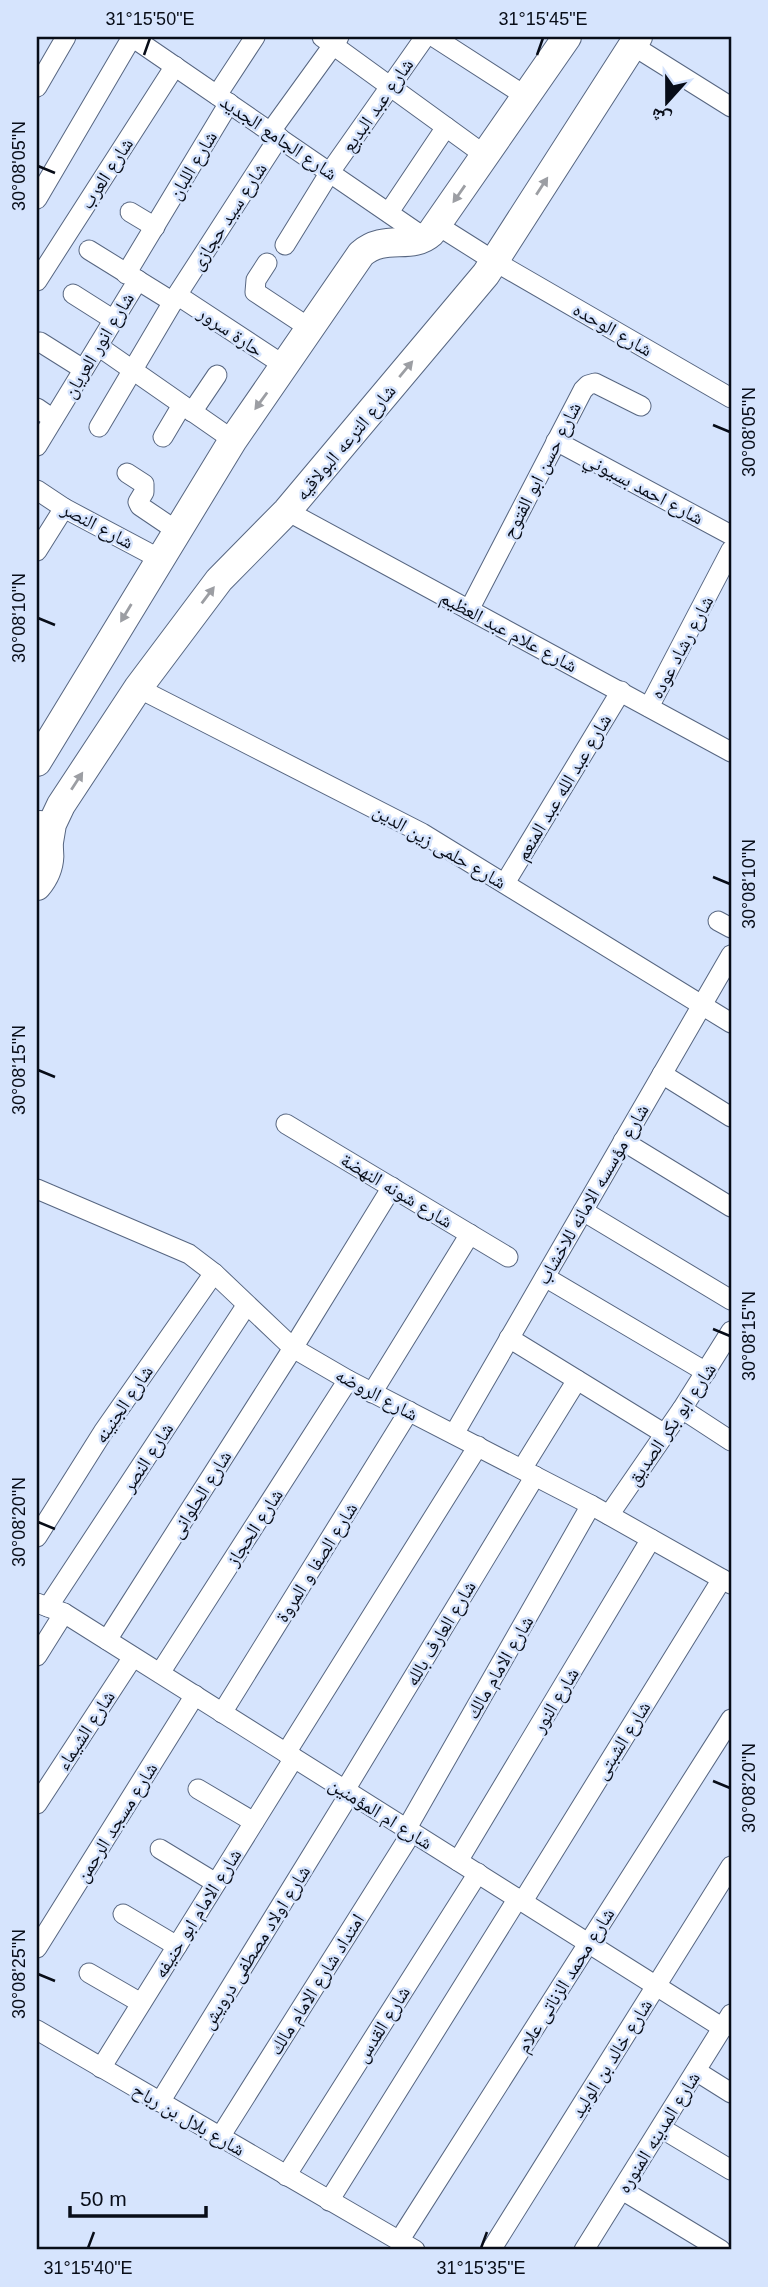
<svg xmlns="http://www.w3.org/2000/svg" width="768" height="2287" font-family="Arial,'Noto Naskh Arabic',sans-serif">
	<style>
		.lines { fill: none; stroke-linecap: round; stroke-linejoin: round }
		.street-casing { stroke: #576681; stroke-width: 21 }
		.secondary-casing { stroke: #576681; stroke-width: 30 }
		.street { stroke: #fff; stroke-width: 19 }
		.secondary { stroke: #fff; stroke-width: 28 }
		.oneway { fill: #9c9ea3 }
		.ticks { fill: none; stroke: #080d18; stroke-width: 2.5 }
		.labels { text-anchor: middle; stroke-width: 5; stroke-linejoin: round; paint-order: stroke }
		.street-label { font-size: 19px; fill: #080d18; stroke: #d6e4fd }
		.neatline { fill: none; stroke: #080d18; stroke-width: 2.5 }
		.ticks-label { font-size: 18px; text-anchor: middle; fill: #080d18 }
	</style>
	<rect width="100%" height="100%" fill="#d6e4fd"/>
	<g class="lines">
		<g class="street-casing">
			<g id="street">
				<path d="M322,37L486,156"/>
				<path d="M434,37L527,97"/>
				<path d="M632,45L731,107"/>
				<path d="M37,87L66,37"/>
				<path d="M217,95L255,37"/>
				<path d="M271,131L339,37"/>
				<path d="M37,199L132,37L425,238"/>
				<path d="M130,212L155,227"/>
				<path d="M389,212L446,127"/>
				<path d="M437,225L494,261L731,398"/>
				<path d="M285,245L330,172L425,37"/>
				<path d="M89,250L173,302"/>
				<path d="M267,263L256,280L255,292L311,329"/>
				<path d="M126,274L229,103"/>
				<path d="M37,281L175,66"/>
				<path d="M73,294L114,320"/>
				<path d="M177,295L285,366"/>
				<path d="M40,342L83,369"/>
				<path d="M98,346L233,440"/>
				<path d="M37,408L53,419"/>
				<path d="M192,412L217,375"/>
				<path d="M99,427L177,295L279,137"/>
				<path d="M163,437L182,405"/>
				<path d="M556,441L731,535"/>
				<path d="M37,446L138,280"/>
				<path d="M127,473L144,484V492L138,502L140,506L177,531"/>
				<path d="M37,490L64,508L160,559"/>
				<path d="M287,511L731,752"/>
				<path d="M37,551L64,508"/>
				<path d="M469,610L583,390L588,385L595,383L641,406"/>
				<path d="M138,688L422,833L731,1023"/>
				<path d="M649,707L731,550"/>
				<path d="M505,883L621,691"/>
				<path d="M718,921L731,928"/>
				<path d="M662,1074L731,1117"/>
				<path d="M286,1124L508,1257"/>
				<path d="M623,1141L731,1207"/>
				<path d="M37,1189L189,1254L214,1273L293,1348L348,1380L591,1505L731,1584"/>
				<path d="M583,1211L731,1300"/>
				<path d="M545,1277L706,1372"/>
				<path d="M509,1338L665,1434"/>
				<path d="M372,1393L470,1234"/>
				<path d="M682,1409L731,1441"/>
				<path d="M454,1434L731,955"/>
				<path d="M522,1469L577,1380"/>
				<path d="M609,1515L682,1409L731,1331"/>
				<path d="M37,1537L103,1432L214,1273"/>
				<path d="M37,1603L64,1613L723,2028"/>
				<path d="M48,1607L246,1306"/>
				<path d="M107,1640L293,1348L392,1187"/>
				<path d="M37,1656L64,1613"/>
				<path d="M160,1673L348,1380"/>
				<path d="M222,1713L409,1411"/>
				<path d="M286,1753L478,1446"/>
				<path d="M198,1789L254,1822"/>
				<path d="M345,1790L535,1476"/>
				<path d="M37,1804L133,1657"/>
				<path d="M407,1828L591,1505"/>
				<path d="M160,1849L216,1883"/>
				<path d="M458,1861L651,1539"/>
				<path d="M523,1901L722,1579"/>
				<path d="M123,1914L177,1946"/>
				<path d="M37,1948L195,1695"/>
				<path d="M89,1973L141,2003"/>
				<path d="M37,2030L415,2250"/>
				<path d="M101,2068L294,1758"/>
				<path d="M696,2071L731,2093"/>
				<path d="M160,2102L350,1793"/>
				<path d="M661,2128L731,2170"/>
				<path d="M220,2137L412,1832"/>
				<path d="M286,2176L478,1873"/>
				<path d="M622,2190L721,2250"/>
				<path d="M329,2201L518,1898"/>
				<path d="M399,2241L731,1719"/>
				<path d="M491,2250L731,1866"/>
				<path d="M584,2250L731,2014"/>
			</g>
		</g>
		<g class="secondary-casing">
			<g id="secondary">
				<path d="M37,762L233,440L361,254C385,233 411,251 431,233L567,37"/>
				<path d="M49,842L52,824L61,805L138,688L219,580L287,511L486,274L638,37"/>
				<path d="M37,886C53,867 53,845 40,825"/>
			</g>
		</g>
		<use href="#street" class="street"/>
		<use href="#secondary" class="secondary"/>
	</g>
	<defs><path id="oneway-solid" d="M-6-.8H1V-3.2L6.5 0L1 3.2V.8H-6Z" transform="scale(1.75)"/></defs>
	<g class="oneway">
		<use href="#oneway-solid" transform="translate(542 186) rotate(-57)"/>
		<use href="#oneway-solid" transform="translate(459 194) rotate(125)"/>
		<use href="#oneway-solid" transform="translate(406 369) rotate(-50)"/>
		<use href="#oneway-solid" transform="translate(261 401) rotate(126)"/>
		<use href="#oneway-solid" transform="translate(208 595) rotate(-53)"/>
		<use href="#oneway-solid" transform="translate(126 613) rotate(121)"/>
		<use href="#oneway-solid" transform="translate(77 781) rotate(-57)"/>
	</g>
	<path class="ticks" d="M144,55L150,38M537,55L543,38M38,166L55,173M713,425L730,432M38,618L55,625M713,877L730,884M38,1070L55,1077M713,1329L730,1336M38,1522L55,1529M713,1781L730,1788M38,1974L55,1981M88,2248L94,2232M481,2248L487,2232"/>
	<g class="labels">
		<g class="street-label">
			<text transform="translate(377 105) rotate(-55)" y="7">شارع عبد البديع</text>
			<text transform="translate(279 137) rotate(34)" y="7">شارع الجامع الجديد</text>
			<text transform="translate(192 165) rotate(-59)" y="7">شارع اللبان</text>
			<text transform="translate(106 173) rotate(-57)" y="7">شارع العرب</text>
			<text transform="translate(228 216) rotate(-57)" y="7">شارع سيد حجازى</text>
			<text transform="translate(613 329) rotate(30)" y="7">شارع الوحده</text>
			<text transform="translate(231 331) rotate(34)" y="7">حارة سرور</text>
			<text transform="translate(98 345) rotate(-59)" y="7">شارع انور العريان</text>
			<text transform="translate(345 442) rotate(-50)" y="7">شارع الترعه البولاقيه</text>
			<text transform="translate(541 470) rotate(-63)" y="7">شارع حسن ابو الفتوح</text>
			<text transform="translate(644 488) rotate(28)" y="7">شارع احمد بسيوني</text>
			<text transform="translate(98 525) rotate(28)" y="7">شارع النصر</text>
			<text transform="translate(509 631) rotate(28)" y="7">شارع علام عبد العظيم</text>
			<text transform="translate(681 647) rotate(-62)" y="7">شارع رشاد عوده</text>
			<text transform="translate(563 787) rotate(-59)" y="7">شارع عبد الله عبد المنعم</text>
			<text transform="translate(440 846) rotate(30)" y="7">شارع حلمى زين الدين</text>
			<text transform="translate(397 1190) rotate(31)" y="7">شارع شونه النهضة</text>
			<text transform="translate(592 1194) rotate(-60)" y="7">شارع مؤسسه الامانه للاخشاب</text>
			<text transform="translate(377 1394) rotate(28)" y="7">شارع الروضه</text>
			<text transform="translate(123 1404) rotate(-56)" y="7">شارع الجنينه</text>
			<text transform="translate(671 1424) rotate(-56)" y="7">شارع ابو بكر الصديق</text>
			<text transform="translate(147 1457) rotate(-57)" y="7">شارع النصر</text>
			<text transform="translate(200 1494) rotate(-58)" y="7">شارع الحلوانى</text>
			<text transform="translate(254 1527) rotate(-57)" y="7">شارع الحجاز</text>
			<text transform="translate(316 1562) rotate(-58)" y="7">شارع الصفا و المروة</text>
			<text transform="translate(440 1633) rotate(-59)" y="7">شارع العارف بالله</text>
			<text transform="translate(499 1667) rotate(-60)" y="7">شارع الامام مالك</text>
			<text transform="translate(555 1700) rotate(-59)" y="7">شارع النور</text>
			<text transform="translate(85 1730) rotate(-57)" y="7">شارع الشيماء</text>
			<text transform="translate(622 1740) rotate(-58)" y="7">شارع الشبتى</text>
			<text transform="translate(381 1813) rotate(32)" y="7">شارع ام المؤمنين</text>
			<text transform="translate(116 1822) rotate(-58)" y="7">شارع مسجد الرحمن</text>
			<text transform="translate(197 1913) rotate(-58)" y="7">شارع الامام ابو حنيفه</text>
			<text transform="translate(255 1947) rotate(-58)" y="7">شارع اولاد مصطفى درويش</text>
			<text transform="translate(565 1980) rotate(-58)" y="7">شارع محمد الزناتى علام</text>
			<text transform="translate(316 1984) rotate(-58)" y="7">امتداد شارع الامام مالك</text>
			<text transform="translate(382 2024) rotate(-58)" y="7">شارع القدس</text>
			<text transform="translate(611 2058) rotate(-58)" y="7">شارع خالد بن الوليد</text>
			<text transform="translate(189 2119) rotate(30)" y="7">شارع بلال بن رباح</text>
			<text transform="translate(658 2132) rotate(-58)" y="7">شارع المدينه المنوره</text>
		</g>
	</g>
	<rect width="768" height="2287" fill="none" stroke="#d6e4fd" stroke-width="77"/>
	<g transform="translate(667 102) rotate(201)" stroke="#d6e4fd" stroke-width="5" paint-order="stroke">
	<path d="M0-5L12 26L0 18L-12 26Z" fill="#080d18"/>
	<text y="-10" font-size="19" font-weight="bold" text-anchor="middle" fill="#080d18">ش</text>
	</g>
	<path d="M70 2206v10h136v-10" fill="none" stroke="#080d18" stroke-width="3.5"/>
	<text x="80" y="2206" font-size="21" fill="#080d18" stroke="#d6e4fd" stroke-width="5" paint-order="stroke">50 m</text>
	<rect x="38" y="38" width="692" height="2210" class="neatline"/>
	<g class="ticks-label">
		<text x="150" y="25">31°15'50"E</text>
		<text x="543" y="25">31°15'45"E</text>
		<text transform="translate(19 166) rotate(-90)" y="6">30°08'05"N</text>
		<text transform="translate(749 432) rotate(-90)" y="6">30°08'05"N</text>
		<text transform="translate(19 618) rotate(-90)" y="6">30°08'10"N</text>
		<text transform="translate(749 884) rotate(-90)" y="6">30°08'10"N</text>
		<text transform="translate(19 1070) rotate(-90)" y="6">30°08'15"N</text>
		<text transform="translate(749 1336) rotate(-90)" y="6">30°08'15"N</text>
		<text transform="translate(19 1522) rotate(-90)" y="6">30°08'20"N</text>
		<text transform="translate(749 1788) rotate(-90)" y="6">30°08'20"N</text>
		<text transform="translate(19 1974) rotate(-90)" y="6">30°08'25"N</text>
		<text x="88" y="2274">31°15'40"E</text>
		<text x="481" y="2274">31°15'35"E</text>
	</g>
</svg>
